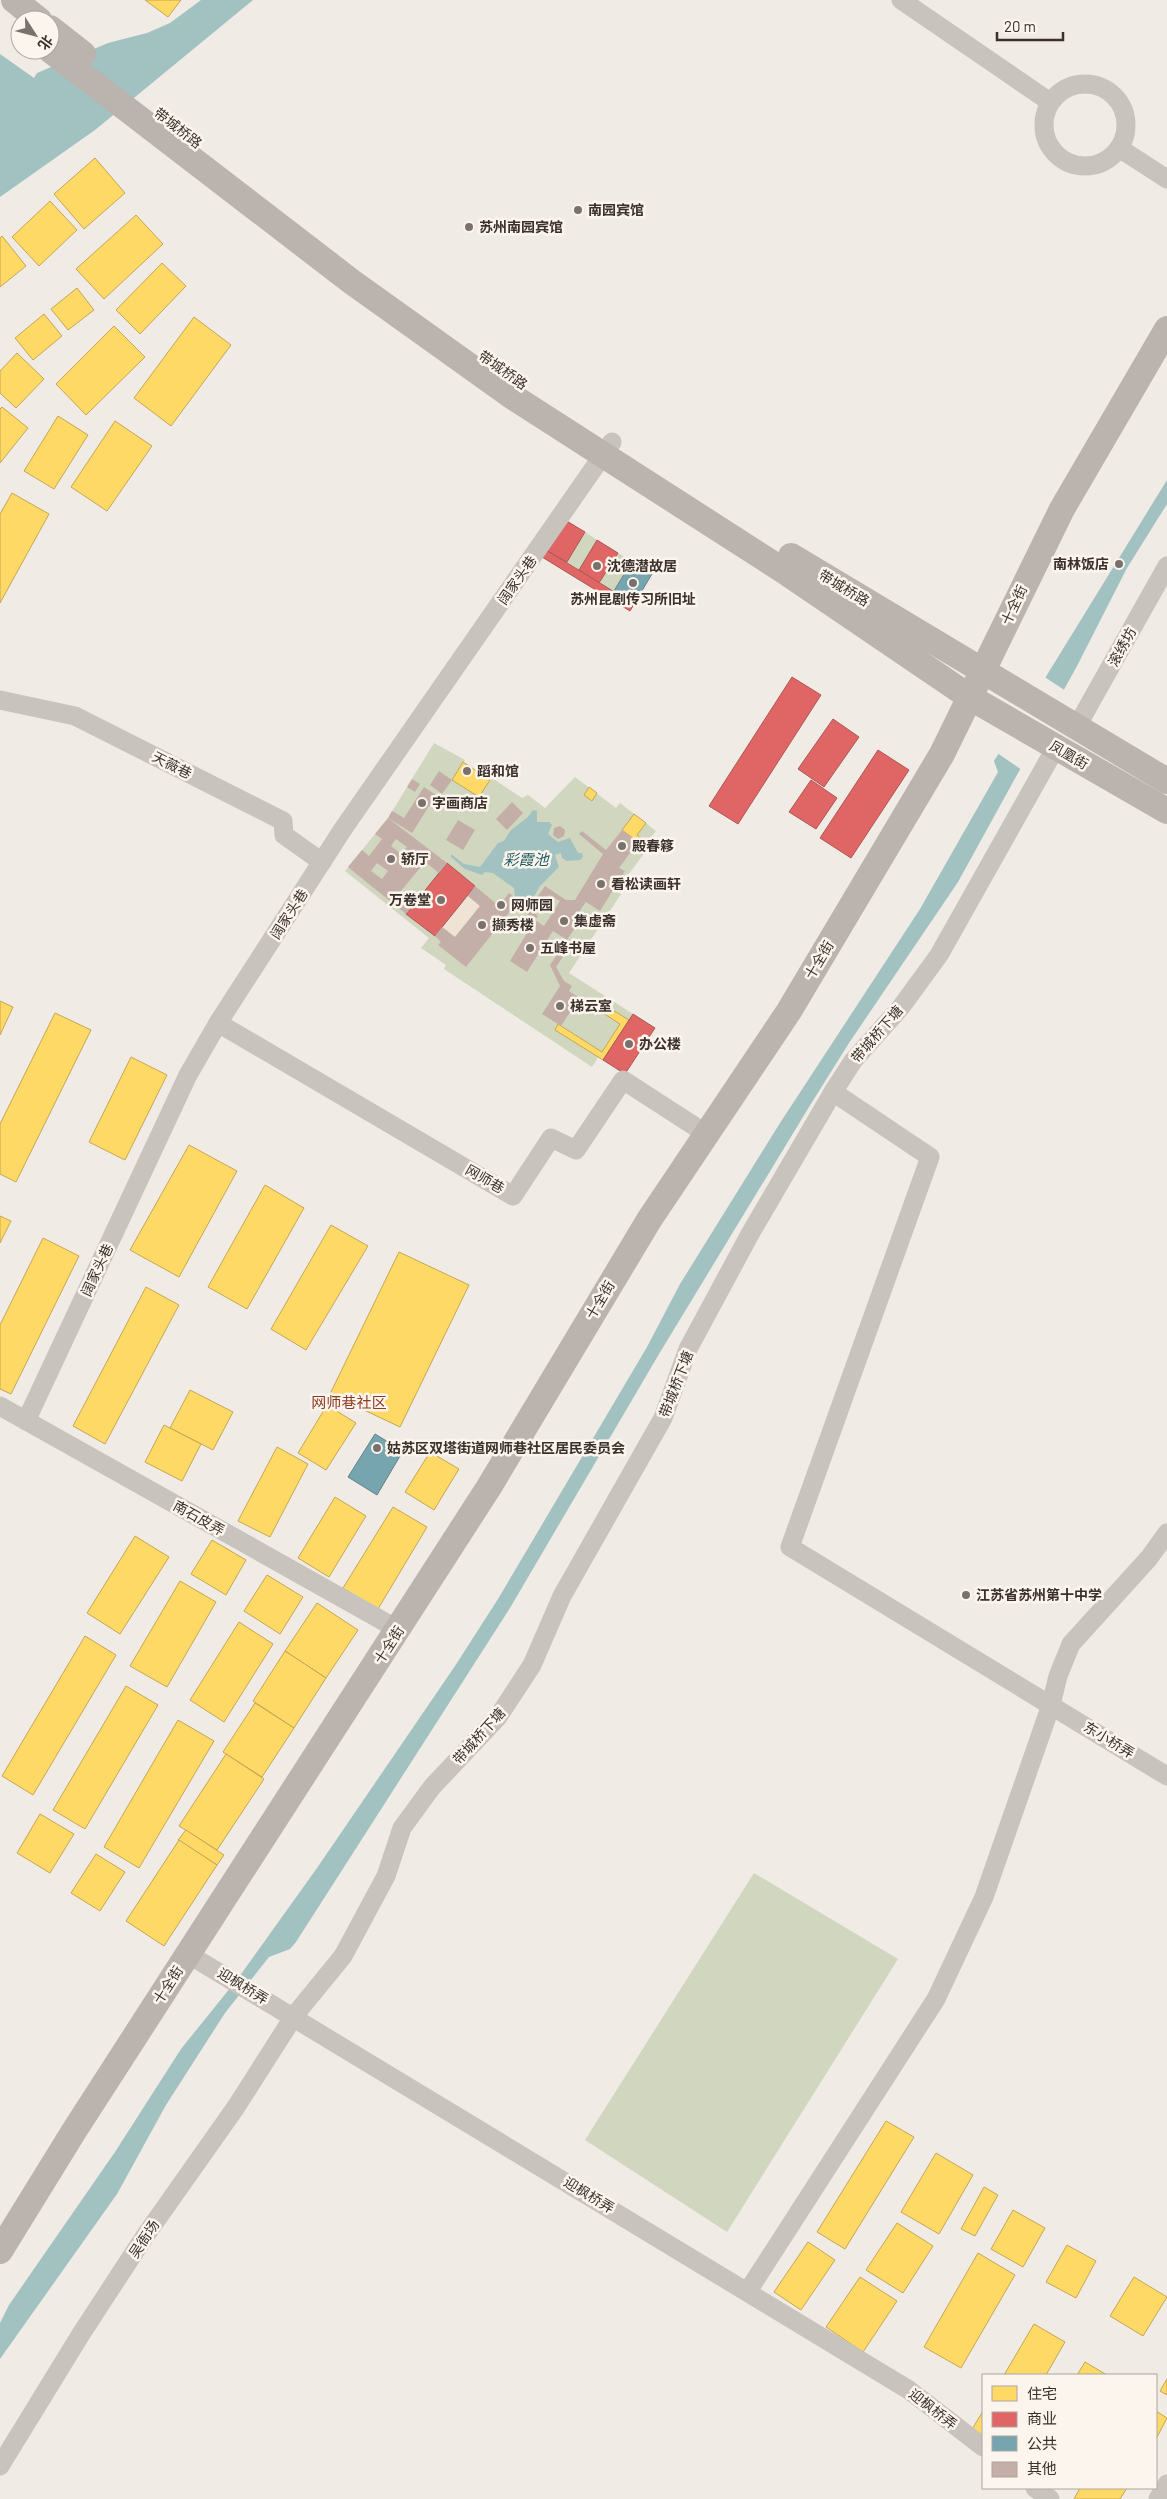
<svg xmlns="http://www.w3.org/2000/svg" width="1167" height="2499" font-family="Barlow,'Noto Sans SC',sans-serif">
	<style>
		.green { fill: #d1d6bf }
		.plaza { fill: #eee3d5 }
		.water { fill: #a1c2c1 }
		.pier { fill: #f0ebe5 }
		.homes { fill: #ffd966; stroke: #c4a654 }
		.shops { fill: #e06666; stroke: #ae5654 }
		.public { fill: #76a5af; stroke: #648287 }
		.building { fill: #c3afa7; fill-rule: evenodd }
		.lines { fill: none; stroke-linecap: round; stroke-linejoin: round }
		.minor { stroke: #c9c3be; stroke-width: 19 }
		.secondary { stroke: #bab3ae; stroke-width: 26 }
		.poi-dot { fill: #7a716c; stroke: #fbf5ee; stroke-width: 2 }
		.labels { text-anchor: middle; stroke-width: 5; stroke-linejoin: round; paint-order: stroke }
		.street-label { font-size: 14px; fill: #3b302b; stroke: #fbf5ee }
		.poi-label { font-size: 14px; font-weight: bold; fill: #3b302b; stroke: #fbf5ee; text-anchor: start }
		.water-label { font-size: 15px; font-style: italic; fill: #1f5a5e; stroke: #fbf5ee }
		.neighbourhood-label { font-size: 15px; fill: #8c3b22; stroke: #fbf5ee }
	</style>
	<rect width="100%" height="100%" fill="#f0ebe5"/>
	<g class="green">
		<path d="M585,532L597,540L579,570L567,562Z"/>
		<path d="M618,553L632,561L614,591L599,583Z"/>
		<path d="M434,743L465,760L463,763L490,780L492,778L522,798L528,795L545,808L575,777L616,808L620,803L656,831L642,848L646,851L616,891L621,894L569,973L655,1028L625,1074L598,1057L592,1067L444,969L446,965L421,948L429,938L345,871L388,818Z"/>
		<path d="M754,1873L898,1959L727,2232L585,2140Z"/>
	</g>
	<path class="plaza" d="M468,896L480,906L455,937L442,927Z"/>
	<g class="water">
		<path d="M201,0H253L95,130L0,197V54L34,78L37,73L108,43L147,33L170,23Z"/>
		<path d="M1167,480V504L1127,568L1077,666L958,882L849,1043L809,1107L659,1354L510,1608L296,1942L290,1949L269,1957L225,2013L166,2105L117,2194L0,2359V2323L9,2305L115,2152L181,2049L239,1977L317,1868L455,1666L498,1599L647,1347L680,1284L780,1123L920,909L998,772L994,761Z"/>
		<path d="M533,810L537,811V822H549L552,825L548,834L558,842L570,838L578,853H582L583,857L580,860L567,861L562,858L561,853L555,855L559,867L540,886L530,903L522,897L515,898L514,888L493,873L485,872L482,875L465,869L451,857V854L464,864L480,867L498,843L504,841L511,830L528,817Z"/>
	</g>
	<path class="pier" d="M1043,676L1066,691L1022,770L997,753Z"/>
	<g class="homes">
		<path d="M145,0H181L168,17Z"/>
		<path d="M95,158L125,193L84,229L54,194Z"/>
		<path d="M50,201L77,230L39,266L12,237Z"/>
		<path d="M136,215L163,244L104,299L76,269Z"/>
		<path d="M2,236L26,266L0,287V238Z"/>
		<path d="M162,263L186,286L140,334L116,310Z"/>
		<path d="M77,288L94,310L68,330L51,309Z"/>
		<path d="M44,314L62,336L33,360L15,338Z"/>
		<path d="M194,317L231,345L171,426L134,398Z"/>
		<path d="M114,326L145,357L86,415L56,384Z"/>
		<path d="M17,353L44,379L16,408L0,393V371Z"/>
		<path d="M2,407L28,428L0,463V409Z"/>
		<path d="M58,416L88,435L54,489L24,471Z"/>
		<path d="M115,421L152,446L107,511L71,487Z"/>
		<path d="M12,493L49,514L0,603V514Z"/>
		<path d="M463,762L490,780L479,797L452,780Z"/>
		<path d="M589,787L597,793L592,801L584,795Z"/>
		<path d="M634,814L646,823L637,835L641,838L638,842L622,830Z"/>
		<path d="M593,998L629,1020L603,1060L555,1030L558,1024L602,1052L620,1024L589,1004Z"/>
		<path d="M0,1001L13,1007L0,1035Z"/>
		<path d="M55,1013L91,1030L16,1182L0,1174V1124Z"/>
		<path d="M131,1057L167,1075L125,1160L89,1142Z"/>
		<path d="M189,1145L237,1171L179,1277L130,1250Z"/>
		<path d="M265,1185L304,1208L247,1309L208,1287Z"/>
		<path d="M0,1216L11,1221L0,1243Z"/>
		<path d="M331,1225L368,1246L306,1350L271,1329Z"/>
		<path d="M43,1238L79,1256L11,1394L0,1389V1325Z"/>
		<path d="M399,1252L469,1285L400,1427L330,1394Z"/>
		<path d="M146,1287L179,1305L105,1444L73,1426Z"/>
		<path d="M190,1390L233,1412L213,1450L170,1428Z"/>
		<path d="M327,1405L356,1423L326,1470L298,1453Z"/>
		<path d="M164,1425L201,1444L182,1481L145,1462Z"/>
		<path d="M277,1447L308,1464L270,1537L238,1521Z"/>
		<path d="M430,1452L459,1469L434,1510L405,1492Z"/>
		<path d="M335,1497L366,1516L329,1577L298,1558Z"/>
		<path d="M393,1507L427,1527L378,1609L343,1588Z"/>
		<path d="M135,1536L169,1557L120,1634L87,1613Z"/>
		<path d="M212,1540L246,1560L226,1595L191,1574Z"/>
		<path d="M267,1575L303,1597L280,1634L244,1611Z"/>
		<path d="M180,1581L216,1602L167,1687L130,1666Z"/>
		<path d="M317,1603L358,1630L326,1678L285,1651Z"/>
		<path d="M239,1622L273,1644L224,1722L190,1700Z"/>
		<path d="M85,1636L116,1655L33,1795L2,1776Z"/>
		<path d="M285,1651L326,1678L294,1728L253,1701Z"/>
		<path d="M126,1686L158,1705L85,1829L53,1810Z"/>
		<path d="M255,1703L294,1728L262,1777L223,1752Z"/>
		<path d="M178,1720L214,1741L139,1868L104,1847Z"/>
		<path d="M226,1754L264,1779L217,1850L179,1826Z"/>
		<path d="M40,1814L74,1834L50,1873L17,1853Z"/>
		<path d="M186,1830L224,1855L217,1865L178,1840Z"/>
		<path d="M179,1840L217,1865L164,1946L126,1921Z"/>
		<path d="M96,1854L125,1872L100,1911L71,1893Z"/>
		<path d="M886,2121L914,2137L845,2249L817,2232Z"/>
		<path d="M936,2153L973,2175L939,2234L901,2212Z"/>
		<path d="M984,2187L998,2195L975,2236L961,2229Z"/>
		<path d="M1013,2210L1045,2228L1023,2267L991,2249Z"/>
		<path d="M897,2223L933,2246L903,2293L866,2270Z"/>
		<path d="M808,2242L835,2260L801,2310L774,2292Z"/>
		<path d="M1067,2245L1096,2261L1076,2298L1046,2282Z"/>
		<path d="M978,2253L1015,2275L961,2368L924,2347Z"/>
		<path d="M860,2277L897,2301L863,2352L826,2327Z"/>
		<path d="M1134,2277L1167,2297L1143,2336L1110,2316Z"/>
		<path d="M1034,2324L1065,2342L1046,2375H1004Z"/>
		<path d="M1085,2362L1107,2375H1077Z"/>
		<path d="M1167,2379V2395L1160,2391Z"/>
		<path d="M983,2411V2438L971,2431Z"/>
		<path d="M1156,2411L1167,2418L1156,2439Z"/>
		<path d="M1080,2488H1127L1120,2499H1074Z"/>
	</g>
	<g class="shops">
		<path d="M565,520L585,532L567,562L546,550Z"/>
		<path d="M597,540L618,553L599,583L579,570Z"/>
		<path d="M546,550L634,604L630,611L542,557Z"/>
		<path d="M792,677L821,695L738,824L709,806Z"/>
		<path d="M833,719L859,737L824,787L798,769Z"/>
		<path d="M878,750L909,770L851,858L820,838Z"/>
		<path d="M811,780L837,798L816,829L789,812Z"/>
		<path d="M447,863L475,886L435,936L406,914Z"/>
		<path d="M633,1014L655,1028L625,1074L603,1060Z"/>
	</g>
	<g class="public">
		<path d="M632,561L652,574L634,604L614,591Z"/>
		<path d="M375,1434L403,1451L377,1495L348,1477Z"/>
	</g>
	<g class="building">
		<path d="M439,771L452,780L442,794L430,785Z"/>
		<path d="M412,779L420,784L415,792L407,787Z"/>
		<path d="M424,787L436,795L412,833L388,818L392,811L404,818Z"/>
		<path d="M512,802L523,813L507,830L496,819Z"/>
		<path d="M388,818L447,863L439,873L425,862L400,892L414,904L406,914L348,867L362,850L369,856L382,839L375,834ZM396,839L407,847L401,854L391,846ZM377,863L388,871L382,879L371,871Z"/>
		<path d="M458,820L475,830L463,850L446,840Z"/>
		<path d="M560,826L565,830L564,836L558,839L553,835L554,828Z"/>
		<path d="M622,830L638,842L619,868L625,871L600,911L586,902L578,913L583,916L567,940L572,943L556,967L564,981L572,986L569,991L596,1009L593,1014L576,1003L561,1026L542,1014L560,986L550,965L567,940L553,931L527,972L510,961L535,920L544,926L560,901L549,895L536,915L538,916L535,920L515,905L466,967L438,945L441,942L435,936L442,927L455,937L480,906L468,896L475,886L499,906L509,893L529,909L545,886L566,900H575L603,854L579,834L582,831L606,850Z"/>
	</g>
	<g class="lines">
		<g class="minor">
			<path d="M901,0L1050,102"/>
			<circle cx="1085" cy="125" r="41"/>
			<path d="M1119,148L1167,179"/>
			<path d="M0,700L75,716L283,821L284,835L322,862"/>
			<path d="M1076,728L1167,566"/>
			<path d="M218,1023L513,1196L551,1138L576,1150L623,1080L705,1133"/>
			<path d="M833,1092L930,1157L790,1547L1167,1776"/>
			<path d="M0,1406L399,1630"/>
			<path d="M26,1421L188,1075L218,1023L343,829L612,442"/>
			<path d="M188,1954L909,2390L983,2447"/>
			<path d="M748,2291L936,1999L984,1897L1051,1705L1058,1676L1071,1644L1149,1558L1167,1533"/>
			<path d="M0,2466L81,2334L145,2236L236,2107L294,2016L343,1956L386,1876L402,1828L432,1787L498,1717L532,1665L562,1596L663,1418L688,1349L750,1234L833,1092L853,1061L901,1007L939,955L1056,747"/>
			<path d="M1035,2488L1050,2499"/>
			<path d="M1158,2499L1167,2484"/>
		</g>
		<g class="secondary">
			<path d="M14,0L39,20"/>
			<path d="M50,28L83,54"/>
			<path d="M50,50L352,282L510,395L784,571L971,698L1167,811"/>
			<path d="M791,556L1167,781"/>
			<path d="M0,2251L74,2131L489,1487L649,1220L789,1011L942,754L1062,509L1167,329"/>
		</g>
	</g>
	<g class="poi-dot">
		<circle cx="578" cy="210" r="5"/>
		<circle cx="469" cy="227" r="5"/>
		<circle cx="1119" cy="564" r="5"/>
		<circle cx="597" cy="566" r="5"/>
		<circle cx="633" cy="583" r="5"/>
		<circle cx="467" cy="771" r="5"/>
		<circle cx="422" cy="803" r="5"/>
		<circle cx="622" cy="846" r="5"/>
		<circle cx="391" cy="859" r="5"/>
		<circle cx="601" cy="884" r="5"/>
		<circle cx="441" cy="900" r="5"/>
		<circle cx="501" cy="905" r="5"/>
		<circle cx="564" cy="921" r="5"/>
		<circle cx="482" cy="925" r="5"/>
		<circle cx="530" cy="948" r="5"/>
		<circle cx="560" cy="1006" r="5"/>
		<circle cx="629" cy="1044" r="5"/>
		<circle cx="377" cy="1448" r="5"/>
		<circle cx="966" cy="1595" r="5"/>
	</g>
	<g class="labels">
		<g class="street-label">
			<text transform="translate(178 128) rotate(38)" y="5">带城桥路</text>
			<text transform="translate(503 370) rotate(35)" y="5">带城桥路</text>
			<text transform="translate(517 580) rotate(-55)" y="5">阔家头巷</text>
			<text transform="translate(844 588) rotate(31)" y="5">带城桥路</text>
			<text transform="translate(1014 605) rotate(-65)" y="5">十全街</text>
			<text transform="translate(1122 647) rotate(-61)" y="5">滚绣坊</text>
			<text transform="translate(1069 755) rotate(30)" y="5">凤凰街</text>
			<text transform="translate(172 765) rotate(27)" y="5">天薇巷</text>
			<text transform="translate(289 914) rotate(-57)" y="5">阔家头巷</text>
			<text transform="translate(819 960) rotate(-59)" y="5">十全街</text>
			<text transform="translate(877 1034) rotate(-49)" y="5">带城桥下塘</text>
			<text transform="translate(485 1179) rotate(30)" y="5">网师巷</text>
			<text transform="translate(97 1270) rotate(-65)" y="5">阔家头巷</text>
			<text transform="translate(600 1300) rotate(-59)" y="5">十全街</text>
			<text transform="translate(676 1384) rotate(-69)" y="5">带城桥下塘</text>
			<text transform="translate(199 1518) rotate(29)" y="5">南石皮弄</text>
			<text transform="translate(389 1645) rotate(-57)" y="5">十全街</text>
			<text transform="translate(479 1736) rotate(-48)" y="5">带城桥下塘</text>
			<text transform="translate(1109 1740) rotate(31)" y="5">东小桥弄</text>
			<text transform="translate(168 1985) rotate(-57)" y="5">十全街</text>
			<text transform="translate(243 1986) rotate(31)" y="5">迎枫桥弄</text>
			<text transform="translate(589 2195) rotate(31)" y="5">迎枫桥弄</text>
			<text transform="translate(144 2239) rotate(-56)" y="5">吴衙场</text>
			<text transform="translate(933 2409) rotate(38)" y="5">迎枫桥弄</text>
		</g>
		<g class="poi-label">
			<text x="588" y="215">南园宾馆</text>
			<text x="479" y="232">苏州南园宾馆</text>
			<text x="1109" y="569" text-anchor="end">南林饭店</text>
			<text x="607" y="571">沈德潜故居</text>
			<text x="633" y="604" text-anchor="middle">苏州昆剧传习所旧址</text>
			<text x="477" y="776">蹈和馆</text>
			<text x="432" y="808">字画商店</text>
			<text x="632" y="851">殿春簃</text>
			<text x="401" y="864">轿厅</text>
			<text x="611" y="889">看松读画轩</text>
			<text x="431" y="905" text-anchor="end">万卷堂</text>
			<text x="511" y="910">网师园</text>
			<text x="574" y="926">集虚斋</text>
			<text x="492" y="930">撷秀楼</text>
			<text x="540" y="953">五峰书屋</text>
			<text x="570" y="1011">梯云室</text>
			<text x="639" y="1049">办公楼</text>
			<text x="387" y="1453">姑苏区双塔街道网师巷社区居民委员会</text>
			<text x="976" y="1600">江苏省苏州第十中学</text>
		</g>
		<g class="water-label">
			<text x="526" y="865">彩霞池</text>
		</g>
		<g class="neighbourhood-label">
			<text x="349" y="1408">网师巷社区</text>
		</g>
	</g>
	<rect x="982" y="2374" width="175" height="115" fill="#fbf5ee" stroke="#aea6a0"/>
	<rect x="992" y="2386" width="25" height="15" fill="#ffd966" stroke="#aea6a0"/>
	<text x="1027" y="2399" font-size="15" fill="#3b302b">住宅</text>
	<rect x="992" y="2412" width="25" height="15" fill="#e06666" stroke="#aea6a0"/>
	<text x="1027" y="2424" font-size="15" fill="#3b302b">商业</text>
	<rect x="992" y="2436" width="25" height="15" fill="#76a5af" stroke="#aea6a0"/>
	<text x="1027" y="2449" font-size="15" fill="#3b302b">公共</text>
	<rect x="992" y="2462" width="25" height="15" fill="#c3afa7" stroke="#aea6a0"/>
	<text x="1027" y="2474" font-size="15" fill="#3b302b">其他</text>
	<g transform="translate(35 35) rotate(126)"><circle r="24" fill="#fbf5ee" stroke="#aea6a0"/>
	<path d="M0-4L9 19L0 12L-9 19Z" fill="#7a716c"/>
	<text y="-8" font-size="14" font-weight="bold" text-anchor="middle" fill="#3b302b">北</text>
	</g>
	<path d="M997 32v8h66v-8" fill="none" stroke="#3b302b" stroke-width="2.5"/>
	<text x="1004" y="32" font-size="15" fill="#3b302b" stroke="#fbf5ee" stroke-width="4" paint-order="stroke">20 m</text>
</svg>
